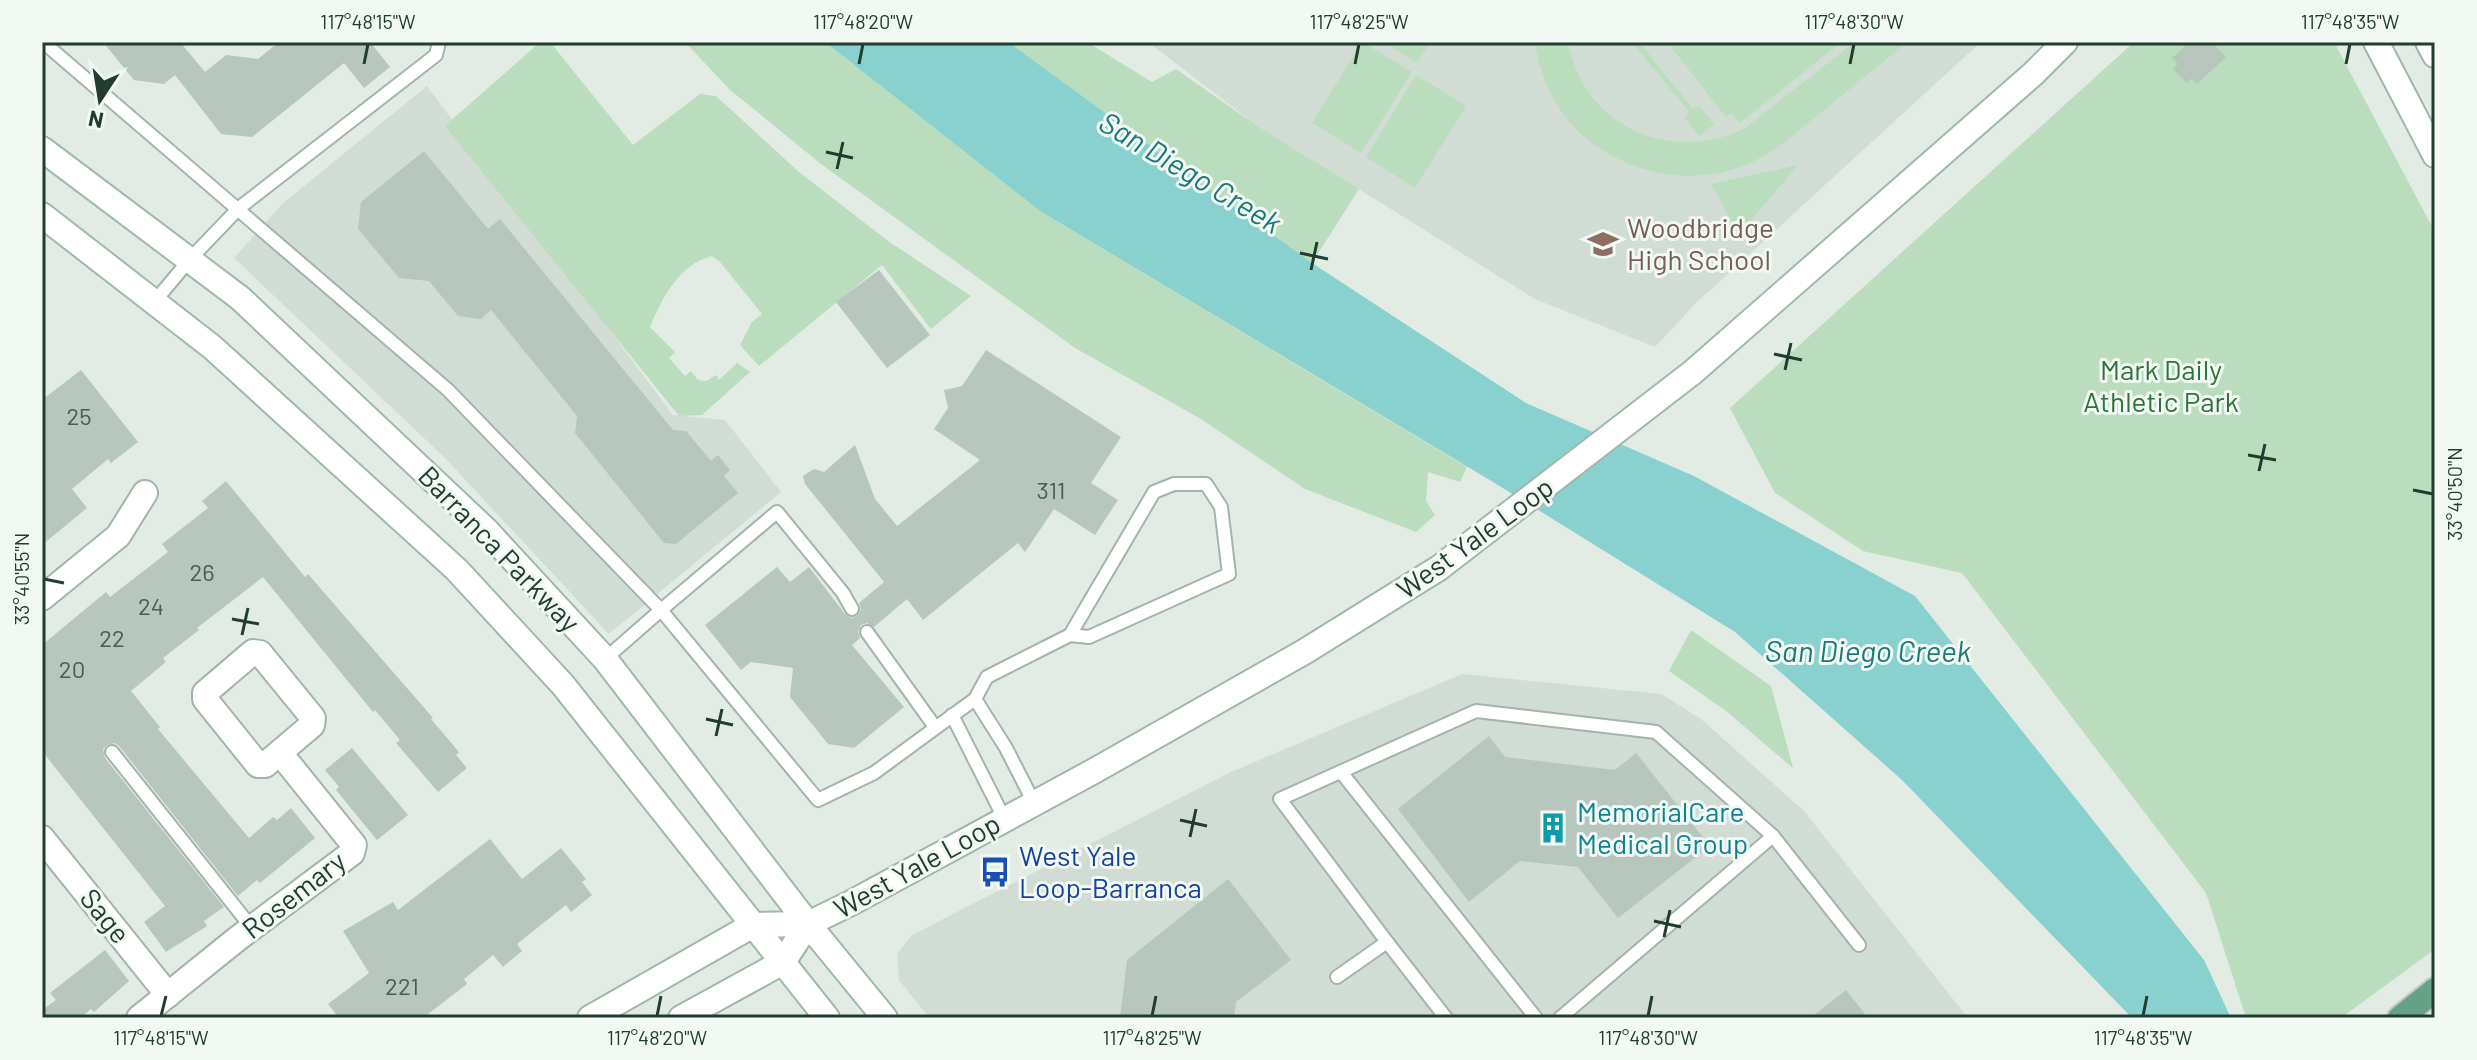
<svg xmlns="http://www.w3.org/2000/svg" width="2477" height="1060" font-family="Barlow,sans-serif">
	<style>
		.built { fill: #d0dcd4 }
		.green { fill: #baddbd }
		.water { fill: #89d1cf }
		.building { fill: #b7c7be }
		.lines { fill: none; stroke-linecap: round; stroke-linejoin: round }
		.service-casing { stroke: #a5b4ab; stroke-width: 16 }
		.minor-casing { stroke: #a5b4ab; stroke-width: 28 }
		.secondary-casing { stroke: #a0b8ab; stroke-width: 28 }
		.primary-casing { stroke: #c1c9c5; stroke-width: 28 }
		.service { stroke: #fff; stroke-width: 12 }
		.minor { stroke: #fff; stroke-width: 24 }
		.secondary { stroke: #fff; stroke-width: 24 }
		.primary { stroke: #66a287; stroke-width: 24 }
		.ticks { fill: none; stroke: #223d30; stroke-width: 3 }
		.labels { text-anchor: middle; stroke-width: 6; stroke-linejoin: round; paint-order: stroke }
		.number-label { font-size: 24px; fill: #476054 }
		.education-label { font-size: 28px; fill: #785e54; stroke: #f2f8f4; text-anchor: start }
		.park-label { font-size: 28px; fill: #2c743a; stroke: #f2f8f4 }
		.street-label { font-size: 28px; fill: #223d30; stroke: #f2f8f4 }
		.culture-label { font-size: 28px; fill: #0d838f; stroke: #f2f8f4; text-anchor: start }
		.transit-label { font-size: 28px; fill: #164399; stroke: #f2f8f4; text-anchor: start }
		.water-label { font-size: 30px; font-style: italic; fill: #1b7977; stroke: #f2f8f4 }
		.neatline { fill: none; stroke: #223d30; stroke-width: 3 }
		.ticks-label { font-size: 20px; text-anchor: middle; fill: #223d30 }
	</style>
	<rect width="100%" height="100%" fill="#e2ece5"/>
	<g class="built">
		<path d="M1148,42H1981L1695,304L1655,347L1535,299L1256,125Z"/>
		<path d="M427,86L673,415L725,420L781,492L609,634L445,458L234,258L282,204Z"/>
		<path d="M1462,674L1661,694L1701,719L1804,811L1968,1018H929L899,980L897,954L912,935L1231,772Z"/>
	</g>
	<g class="green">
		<path d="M540,42H550L633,145L700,94L716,96L799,172L888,241L971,296L931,329L882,265L759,366L740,345L752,322L762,314L720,262L712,256C678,265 663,297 650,327L675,352L669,358L685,376L691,371L698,380L706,381L716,375L719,380L737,363L750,372L702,415L679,416L445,126Z"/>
		<path d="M685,42H825L1040,211L1467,467L1460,482L1428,472L1426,501L1435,515L1416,532L1305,489L1201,419L1075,348L821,164L729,89Z"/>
		<path d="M1008,42H1087L1152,82L1176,69L1256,125L1359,189L1312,263Z"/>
		<path d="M1362,42L1412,72L1361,153L1312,123Z"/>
		<path d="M1383,42H1430L1417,63Z"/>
		<path d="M1535,42H1568C1584,126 1668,164 1744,129L1855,42H1908C1879,65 1851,88 1823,111C1802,127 1783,146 1760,158C1707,186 1648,180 1599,148C1563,125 1540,83 1535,42Z"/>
		<path d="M1632,42H1639L1693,109L1699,106L1714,124L1699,136L1684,117L1690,113Z"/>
		<path d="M1667,42H1841L1740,123L1732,113L1726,117Z"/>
		<path d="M2134,42H2334L2435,232V949L2341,1018H2246L2206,893L1962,573L1863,551L1775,493L1730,408Z"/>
		<path d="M1416,75L1466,106L1415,188L1366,157Z"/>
		<path d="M1798,165L1739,234L1711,184Z"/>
		<path d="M1691,630L1771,686L1793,768L1726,711L1669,671Z"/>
	</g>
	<path class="water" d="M825,42H1008L1312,263L1526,403L1694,476L1915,596L2204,960L2231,1018H2132L1902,780L1735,632L1493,482L1040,211Z"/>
	<g class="building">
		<path d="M103,42H180L205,72L226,55L258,59L279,42H370L390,67L364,88L344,63L252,137L221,134L175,75L164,84L134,80Z"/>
		<path d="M2190,42H2211L2226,57L2197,84L2192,78L2187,83L2173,69L2178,64L2172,58Z"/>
		<path d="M424,151L488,229L500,219L673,430L686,431L711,461L718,455L730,470L724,476L738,493L676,544L664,543L575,433L577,416L491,310L481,319L458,316L429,281L399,278L358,229L361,202Z"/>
		<path d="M879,270L930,335L887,368L836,302Z"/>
		<path d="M986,350L1121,437L1091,483L1118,500L1095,535L1054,509L1025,552L1018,543L923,620L907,599L874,627L867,623L861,625L858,632L860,638L852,645L904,707L854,748L828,744L790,697L793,668L751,662L741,670L705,625L777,567L790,582L809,567L845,614L851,618L857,616L861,610L859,603L884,582L805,484L803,476L814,469L824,472L855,445L875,499L897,526L980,460L934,429L948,408L944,390L962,386Z"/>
		<path d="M81,370L138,442L111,463L108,459L72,489L87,508L42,545V400Z"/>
		<path d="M226,481L305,577L308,574L433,718L431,719L459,752L456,755L467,768L438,792L396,743L400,740L375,710L373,712L263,577L197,628L199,630L163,658L166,662L131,691L160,727L158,729L249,838L273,817L277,820L291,808L315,838L260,883L257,880L238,896L119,746L115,743L107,745L103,749L105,758L224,907L204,921L207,926L166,952L144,922L165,906L42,751V645L106,592L110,597L168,552L162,544L208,508L202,501Z"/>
		<path d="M1489,736L1505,757L1615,770L1636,753L1710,846L1618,918L1578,867L1520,861L1469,902L1398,809Z"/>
		<path d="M352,748L408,815L377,840L336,790L339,787L325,770Z"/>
		<path d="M490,839L522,879L561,848L586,879L582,882L592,895L571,912L566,905L517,944L522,951L503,967L493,955L464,979L467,984L423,1018H339L328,1004L369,973L343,931L393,902L398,910Z"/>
		<path d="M1228,879L1291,960L1236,1002L1234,1018H1120L1127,960Z"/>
		<path d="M105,950L129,981L94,1012L91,1009L80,1018H42V1010L56,1000L50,993Z"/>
		<path d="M1846,990L1868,1018H1810Z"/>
	</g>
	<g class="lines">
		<g class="service-casing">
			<g id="service">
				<path d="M43,42L448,390L661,610L605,659"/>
				<path d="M155,301L191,258L239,208L436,55L439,42"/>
				<path d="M852,609L843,593L777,512L661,610L818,800L874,773L975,699L987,677L1070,635L1154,492L1174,484H1206L1221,507L1229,574L1089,637L1070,635"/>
				<path d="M867,632L935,727"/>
				<path d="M975,699L1006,748L1034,803"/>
				<path d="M952,715L1004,818"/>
				<path d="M112,752L252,928"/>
				<path d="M1341,772L1536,1018"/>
				<path d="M1387,942L1446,1018"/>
				<path d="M1337,977L1387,942L1280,799L1476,711L1656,732L1773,836L1859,945"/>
				<path d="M1560,1018L1773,836"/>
			</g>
		</g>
		<g class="minor-casing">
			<g id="minor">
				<path d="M42,598L118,536L145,493"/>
				<path d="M253,652L260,653L313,718L312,725L265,765H258L205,699V693Z"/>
				<path d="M42,838L168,995"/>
				<path d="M139,1018L237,939L352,853L354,845L280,753"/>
			</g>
		</g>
		<g class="secondary-casing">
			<g id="secondary">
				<path d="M2376,42L2435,155"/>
				<path d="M2428,42L2435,55"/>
				<path d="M42,149L240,298L486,530L605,659L808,924L885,1018"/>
				<path d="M42,215L212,347L457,570L563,685L827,1018"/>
				<path d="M590,1018L753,925L808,924L851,903L1094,771L1304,652L1439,568L1693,372L2033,74L2065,42"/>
				<path d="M681,1018L783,962L808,924"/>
			</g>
		</g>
		<g class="primary-casing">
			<path id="primary" d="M2400,1018L2435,990"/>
		</g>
		<use href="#service" class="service"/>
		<use href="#minor" class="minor"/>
		<use href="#secondary" class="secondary"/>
		<use href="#primary" class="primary"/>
	</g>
	<path class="ticks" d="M364,64L368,44M859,64L863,44M1355,64L1359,44M1850,64L1854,44M2346,64L2350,44M826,152L853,158M837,169L843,142M1300,253L1328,259M1311,270L1317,242M1774,354L1802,360M1785,370L1791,343M2248,455L2276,460M2259,471L2265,444M2413,490L2433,494M44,579L64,583M232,619L259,624M242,635L248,608M706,719L733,725M716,736L722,709M1180,820L1207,826M1190,837L1196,809M1654,921L1681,927M1664,937L1670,910M161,1016L166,996M657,1016L661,996M1152,1016L1156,996M1648,1016L1652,996M2143,1016L2147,996"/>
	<defs>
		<g id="school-bare" transform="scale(2.4)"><path d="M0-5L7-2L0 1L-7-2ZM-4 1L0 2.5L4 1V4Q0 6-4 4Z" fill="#8d6e63" stroke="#f2f8f4" stroke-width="2.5" paint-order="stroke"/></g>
		<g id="building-bare" transform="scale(2.4)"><path d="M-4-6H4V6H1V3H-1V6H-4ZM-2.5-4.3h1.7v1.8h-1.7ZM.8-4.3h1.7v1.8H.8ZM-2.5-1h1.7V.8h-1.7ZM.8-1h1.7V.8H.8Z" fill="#0f9aa8" stroke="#f2f8f4" stroke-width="2.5" paint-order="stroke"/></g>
		<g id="bus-bare" transform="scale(2.4)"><path d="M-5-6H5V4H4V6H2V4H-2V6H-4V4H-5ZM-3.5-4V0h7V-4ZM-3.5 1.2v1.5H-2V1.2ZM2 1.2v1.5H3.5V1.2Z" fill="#1a4fb4" stroke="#f2f8f4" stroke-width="2.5" paint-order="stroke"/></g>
	</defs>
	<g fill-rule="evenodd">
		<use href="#school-bare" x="1603" y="244"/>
		<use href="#building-bare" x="1553" y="828"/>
		<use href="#bus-bare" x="995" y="872"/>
	</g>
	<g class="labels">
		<g class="number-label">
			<text x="79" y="425">25</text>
			<text x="1051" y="499">311</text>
			<text x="202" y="581">26</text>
			<text x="151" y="615">24</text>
			<text x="112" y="647">22</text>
			<text x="72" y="678">20</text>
			<text x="402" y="995">221</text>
		</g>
		<g class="education-label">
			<text x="1627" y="238">Woodbridge<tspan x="1627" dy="32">High School</tspan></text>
		</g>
		<g class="park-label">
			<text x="2161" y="380">Mark Daily<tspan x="2161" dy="32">Athletic Park</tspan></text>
		</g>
		<g class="street-label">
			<text transform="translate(1475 538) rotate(-36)" y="10">West Yale Loop</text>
			<text transform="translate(499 549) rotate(46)" y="10">Barranca Parkway</text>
			<text transform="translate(917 866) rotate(-29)" y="10">West Yale Loop</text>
			<text transform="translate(294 895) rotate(-38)" y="10">Rosemary</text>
			<text transform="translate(105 916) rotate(51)" y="10">Sage</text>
		</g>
		<g class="culture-label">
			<text x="1577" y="822">MemorialCare<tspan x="1577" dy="32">Medical Group</tspan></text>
		</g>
		<g class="transit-label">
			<text x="1019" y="866">West Yale<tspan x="1019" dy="32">Loop-Barranca</tspan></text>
		</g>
		<g class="water-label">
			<text transform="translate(1190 173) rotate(31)" y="10">San Diego Creek</text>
			<text x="1868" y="662">San Diego Creek</text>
		</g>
	</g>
	<rect width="2477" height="1060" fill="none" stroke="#f2f8f4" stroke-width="88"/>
	<g transform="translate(100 100) rotate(192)" stroke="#f2f8f4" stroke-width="6" paint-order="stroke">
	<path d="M0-6L14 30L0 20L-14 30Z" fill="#223d30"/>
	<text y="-12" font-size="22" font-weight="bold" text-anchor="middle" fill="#223d30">N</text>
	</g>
	<rect x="44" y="44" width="2389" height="972" class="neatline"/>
	<g class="ticks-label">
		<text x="368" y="29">117°48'15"W</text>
		<text x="863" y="29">117°48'20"W</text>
		<text x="1359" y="29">117°48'25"W</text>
		<text x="1854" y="29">117°48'30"W</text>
		<text x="2350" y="29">117°48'35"W</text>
		<text transform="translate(2455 494) rotate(-90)" y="7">33°40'50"N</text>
		<text transform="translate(22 579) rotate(-90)" y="7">33°40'55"N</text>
		<text x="161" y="1045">117°48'15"W</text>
		<text x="657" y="1045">117°48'20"W</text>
		<text x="1152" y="1045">117°48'25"W</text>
		<text x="1648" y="1045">117°48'30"W</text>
		<text x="2143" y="1045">117°48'35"W</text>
	</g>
</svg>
